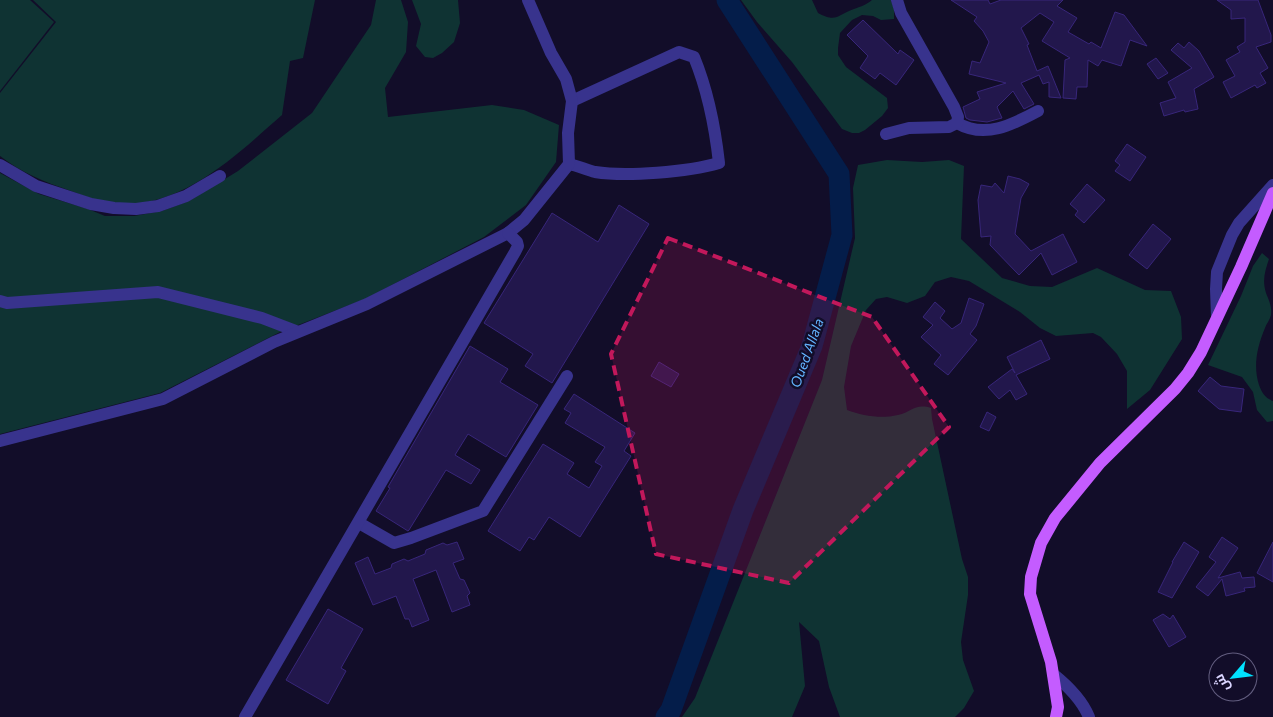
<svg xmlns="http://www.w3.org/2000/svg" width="1273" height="717" font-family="Commissioner,Cairo,sans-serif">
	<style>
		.green { fill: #0f3333 }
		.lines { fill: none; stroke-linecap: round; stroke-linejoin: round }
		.river { stroke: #041d4a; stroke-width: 21 }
		.building { fill: #22174c; stroke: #38267a }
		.minor { stroke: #38338d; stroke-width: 12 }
		.major { stroke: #c45cff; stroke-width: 12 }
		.marked { fill: #c2185b; fill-opacity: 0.2; stroke: #c2185b; stroke-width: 4; stroke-dasharray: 10 6; stroke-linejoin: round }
		.labels { text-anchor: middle; stroke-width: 5; stroke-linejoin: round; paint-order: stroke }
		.water-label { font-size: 14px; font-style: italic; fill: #63b4ff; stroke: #120d29 }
	</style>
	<rect width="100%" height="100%" fill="#120d29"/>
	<g class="green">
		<path d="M0,0H30L54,22L0,91Z"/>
		<path d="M33,0H315L303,58L290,61L282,115C235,156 179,212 111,203C98,201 84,196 71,191C45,182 22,173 0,156V93L56,22Z"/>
		<path d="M376,0H401L408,22L406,52L385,88L388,117L492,105L524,110L559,125L556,162L526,205L484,237L365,299L280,332L160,393L0,434V173L39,194L88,209L105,216H134L162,211L189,201L238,171L312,113L371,25Z"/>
		<path d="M412,0H458L460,23L454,42L442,53L433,58L425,57L416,46L421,24Z"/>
		<path d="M741,0H812L818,13C837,23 837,15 854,9C862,6 866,5 872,0H891L894,9V19L881,20L873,16L862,15L852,20L840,33L838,48V55L846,67L887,98L888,108L882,116L865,130L859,133H852L842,129L792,62L757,22Z"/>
		<path d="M887,160L922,162L949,160L964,166L961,239L1002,278L1030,286L1052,287L1097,268L1145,290L1171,291L1181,317L1182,339L1150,390L1127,409V371L1117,354L1101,337L1093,333L1056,336L1040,328L1020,312L969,281L951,277L935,282L925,296L907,303L887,297L876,299L866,310L851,346L844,387L847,410C863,416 881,419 898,415C912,412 915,403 931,408L932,419L962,559L968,577V595L961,642L963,660L974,691L964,708L955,717H840L829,687L819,641L799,622L805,686L792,717H682L695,698L822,380L855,238L853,188L858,165Z"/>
		<path d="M1262,253L1269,259C1265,271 1262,280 1266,293C1269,301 1272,306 1271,315C1270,320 1266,324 1265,328C1257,347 1253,366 1259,385C1262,393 1265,398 1273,401V421L1267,422L1257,410L1253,392L1242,377L1208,365L1241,296L1253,266Z"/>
	</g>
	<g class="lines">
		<path class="river" d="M666,717L671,710L743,510L812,346L842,235L839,174L727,0"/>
	</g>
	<g class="building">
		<path d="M951,0H988L990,4L1001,0H1063L1057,6L1077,18L1068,32L1089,44L1091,42L1101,48L1115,12L1124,15L1147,46L1130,40L1121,66L1102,60L1098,66L1088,60L1087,87H1077L1076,99L1063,98L1065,60L1070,58L1042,41L1054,22L1040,13L1021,28L1029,44L1027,45L1037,71L1048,66L1061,98L1049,97V82L1043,84L1039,75L1021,83L1034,104L1024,109L1013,91L997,107L1002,118L987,122L970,120L966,118L963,107L980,99L977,92L1006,83L969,74L972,61L980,63L989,42L983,31L974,21L977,17Z"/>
		<path d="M1217,0H1258L1271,35V42L1256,47L1268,68L1260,73L1266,83L1257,88L1255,85L1231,98L1223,82L1235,76L1226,60L1240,52L1237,47L1245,42V18L1231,19V10Z"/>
		<path d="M863,20L898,54L900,50L914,60L896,85L880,73L875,79L860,68L868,56L847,35Z"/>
		<path d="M1189,42L1199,51L1214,77L1194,89L1198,109L1185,112L1184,110L1164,116L1160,103L1176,98L1168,82L1192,68L1171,50L1178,43L1184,48Z"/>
		<path d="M1156,58L1168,73L1158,79L1147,64Z"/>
		<path d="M1127,144L1146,157L1130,181L1115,171L1120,165L1115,161Z"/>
		<path d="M1008,176L1020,179L1029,184L1021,198L1015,234L1031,251L1063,234L1077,262L1052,275L1041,253L1019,275L990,245L991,236L981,237L978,200L981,185L992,187L995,183L1004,193Z"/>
		<path d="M1087,184L1105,200L1084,223L1075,215L1078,211L1070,204Z"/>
		<path d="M619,205L649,224L552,383L525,366L533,354L484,323L552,213L598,242Z"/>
		<path d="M1153,224L1171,239L1147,269L1129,255Z"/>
		<path d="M969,298L984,304L976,326L970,334L977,340L948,375L934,364L941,355L921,337L933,325L923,317L935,302L945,311L940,318L952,329L961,323Z"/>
		<path d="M1041,340L1050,359L1016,375L1027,394L1016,400L1010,390L999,399L988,387L1012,369L1015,373L1007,357Z"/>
		<path d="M470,346L508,369L500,382L538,405L506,457L468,434L455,455L480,470L471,484L446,470L409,530L408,531L376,511L390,488L388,487Z"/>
		<path d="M659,362L679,374L671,387L651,376Z"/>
		<path d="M1210,377L1221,386L1244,389L1241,412L1219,409L1198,391Z"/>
		<path d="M574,394L635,433L624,451L631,456L580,537L549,517L534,540L529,537L520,551L488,531L543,444L574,463L567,474L589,488L602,466L595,462L605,447L565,423L571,413L564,409Z"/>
		<path d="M987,412L996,417L989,431L980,427Z"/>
		<path d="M1222,537L1238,548L1218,578L1240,572L1242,578L1254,577L1255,587L1244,588L1245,591L1226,596L1222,579L1208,596L1196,587L1216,562L1209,557Z"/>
		<path d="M457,542L464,559L453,563L460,579L464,580L470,593L467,596L470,605L452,612L436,570L413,579L429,620L412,627L409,619H405L396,596L373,605L355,563L368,557L375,574L391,568L392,564L404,559L408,561L425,554L426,550L443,543L447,545Z"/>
		<path d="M1184,542L1199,552L1172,598L1158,592L1173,562H1172Z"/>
		<path d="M1273,542V582L1257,573Z"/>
		<path d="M328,609L363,629L341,668L346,671L328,704L286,680Z"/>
		<path d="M1163,614L1170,619L1173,615L1186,637L1169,647L1153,620Z"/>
	</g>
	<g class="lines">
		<g class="minor">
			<path d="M957,123C985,139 1012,125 1038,111"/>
			<path d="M886,134L909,128L949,127L957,123L958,117L954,107L901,13L897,0"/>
			<path d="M569,164C578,166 587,170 595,172C626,177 688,172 719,163C715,127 708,91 694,57L679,52L572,101"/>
			<path d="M0,165L36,186L91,204L114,208L136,209L158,206L186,196L220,176"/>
			<path d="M0,301L7,303L158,292L262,318L296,331"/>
			<path d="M1217,317L1216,289L1217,272L1232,235L1239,223L1273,185"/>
			<path d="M0,441L163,399L274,342L367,304L508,233L524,220L569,164L568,133L572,101L566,79L551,53L528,0"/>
			<path d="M359,523L394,543L411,538L483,511L567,376"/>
			<path d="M1053,674C1068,686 1082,700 1089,717"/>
			<path d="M245,717L515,252L518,246L517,242L508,233"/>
		</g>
		<path class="major" d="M1056,717L1058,707L1051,662L1030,594L1031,577L1041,543L1055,518L1100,463L1175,389L1188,373L1201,352L1241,267L1273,193"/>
	</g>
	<path class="marked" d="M668,238L872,317L949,427L789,583L656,554L611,354Z"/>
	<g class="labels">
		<g class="water-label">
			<text transform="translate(807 353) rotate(-70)" y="5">Oued Allala</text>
		</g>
	</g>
	<g transform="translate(1233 677) rotate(242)"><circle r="24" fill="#120d29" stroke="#625d7f"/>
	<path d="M0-4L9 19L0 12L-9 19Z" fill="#01e2ff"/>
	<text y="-8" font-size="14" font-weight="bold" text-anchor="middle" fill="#dad5ff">ش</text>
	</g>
</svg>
